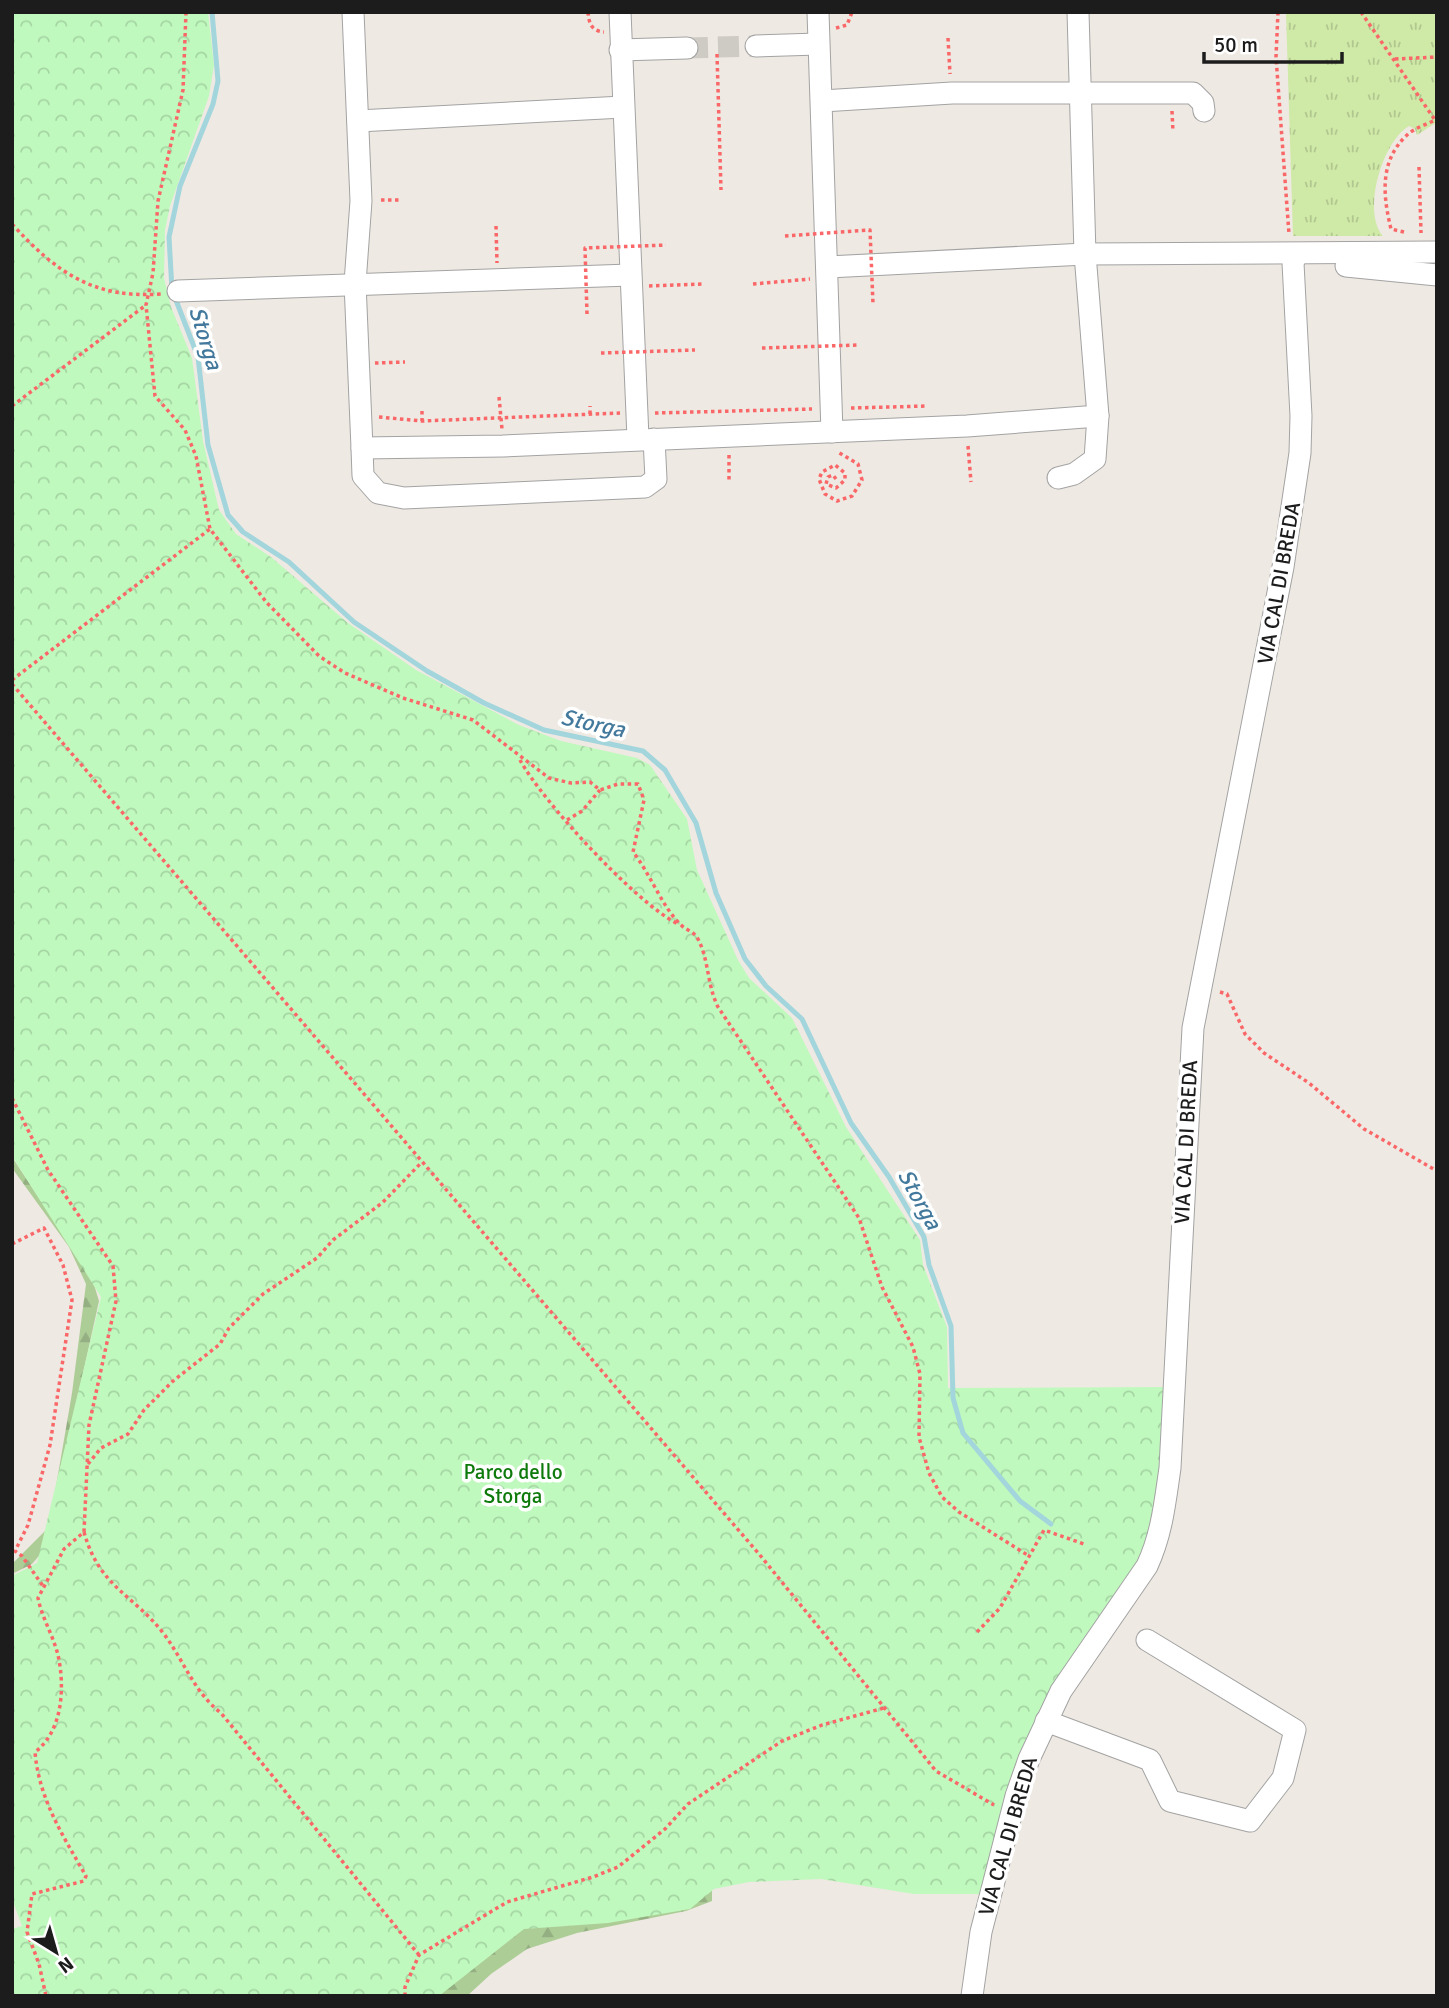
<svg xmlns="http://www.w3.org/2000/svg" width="1449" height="2008" font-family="Signika,sans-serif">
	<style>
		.grass { fill: url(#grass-tufts) }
		.forest { fill: url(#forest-firs) }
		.park { fill: url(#park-crowns) }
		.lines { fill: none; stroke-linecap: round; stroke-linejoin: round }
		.stream { stroke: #a2d5dc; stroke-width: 5 }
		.minor-tunnel { stroke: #cecac4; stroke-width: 21; stroke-dasharray: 21 10; stroke-linecap: butt }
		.minor-casing { stroke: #a3a3a3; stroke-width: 23 }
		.path { stroke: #fa6768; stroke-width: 3.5; stroke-dasharray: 3.5 3.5; stroke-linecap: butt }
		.minor { stroke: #fff; stroke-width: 21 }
		.path-bridge { stroke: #fa6768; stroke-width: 3.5; stroke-dasharray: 3.5 3.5; stroke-linecap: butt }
		.labels { text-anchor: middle; stroke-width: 7; stroke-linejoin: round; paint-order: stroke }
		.street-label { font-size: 21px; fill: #1c1c1c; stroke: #fff }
		.park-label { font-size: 21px; fill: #0e7a0b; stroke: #fff }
		.water-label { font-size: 23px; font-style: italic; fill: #43799c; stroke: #fff }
	</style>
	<defs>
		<pattern id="grass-tufts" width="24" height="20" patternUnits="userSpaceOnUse" patternTransform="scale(1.75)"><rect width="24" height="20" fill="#cfe9a7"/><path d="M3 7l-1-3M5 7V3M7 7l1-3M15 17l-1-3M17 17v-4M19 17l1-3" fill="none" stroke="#b1c78f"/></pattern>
		<pattern id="forest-firs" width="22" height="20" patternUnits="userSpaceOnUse" patternTransform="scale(1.75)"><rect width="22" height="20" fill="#adcd97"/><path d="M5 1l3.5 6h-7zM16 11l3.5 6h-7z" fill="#94af82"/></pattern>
		<pattern id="park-crowns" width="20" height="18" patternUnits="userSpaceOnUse" patternTransform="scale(1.75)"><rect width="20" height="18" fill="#c0f9be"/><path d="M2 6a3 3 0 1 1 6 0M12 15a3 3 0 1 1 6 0" fill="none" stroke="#a4d5a3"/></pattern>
	</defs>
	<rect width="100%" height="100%" fill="#eee9e2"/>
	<path class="grass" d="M1286,12H1437V122L1417,135L1415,129L1409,126C1382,142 1362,211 1383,236H1293Z"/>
	<g class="forest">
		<path d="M12,1157L92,1278L99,1301L44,1550L32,1564L12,1574V1564L49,1527L72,1393L86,1284L69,1247L12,1168Z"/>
		<path d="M712,1885V1901L686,1911L577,1933L527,1949L491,1974L467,1996H436L522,1928Z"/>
	</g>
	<path class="park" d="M12,12H208L214,65L209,96L170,206L165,230L164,278L171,307L192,358L203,441L219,510L236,534L271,557L348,623L416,670L519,725L561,741L637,758L650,765L687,819L697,870L738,960L749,978L792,1018L846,1127L920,1240L923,1265L947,1327L948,1388L1169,1387L1166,1469L1150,1547L1082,1644L986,1894H914L821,1879L749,1882L714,1889L690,1909L608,1923L524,1929L439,1996H12V1929L22,1926L12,1899V1576L37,1563L101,1297L12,1156Z"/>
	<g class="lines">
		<path class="stream" d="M212,12L218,81L213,104L180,186L169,237L172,290L198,357L208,445L228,515L243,532L289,562L354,622L427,671L484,703L544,730L643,751L665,770L696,823L716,893L745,959L766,986L802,1019L851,1123L889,1177L924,1237L929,1265L951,1326L953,1398L963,1433L1020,1501L1051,1524"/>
		<path class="minor-tunnel" d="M687,48L756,46"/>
		<g class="minor-casing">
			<g id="minor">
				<path d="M353,12L361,201L355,283L362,448L503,446L967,426L1098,416L1085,254L1078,12"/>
				<path d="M620,12L638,438"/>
				<path d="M818,12L832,432"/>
				<path d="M756,46L818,44"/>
				<path d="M620,50L687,48"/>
				<path d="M822,101L952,93H1193L1203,103L1204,111"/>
				<path d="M358,121L623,107"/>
				<path d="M1346,266L1437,275"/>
				<path d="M828,267L1085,254L1437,252"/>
				<path d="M178,291L630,275"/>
				<path d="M362,448L363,476L378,493L404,498L645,487L656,479L654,439"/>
				<path d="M1058,478L1074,474L1095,459L1098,416"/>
				<path d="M1046,1721L1150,1760L1170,1801L1250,1821L1283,1778L1295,1730L1147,1640"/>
				<path d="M972,1996L981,1932L1016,1796L1029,1759L1061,1691L1147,1566C1162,1534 1165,1502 1170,1468L1193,1028L1283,567L1300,453L1301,416L1293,263L1297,254"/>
			</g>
		</g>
		<g class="path">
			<path d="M186,12L183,90L158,201L153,273L146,305L155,396L185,430L196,456L210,529L267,603L319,656L345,673L403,698L473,720L549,778L571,783L590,782L600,790L618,784H638L644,800L633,852C650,873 662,907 681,925C687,931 694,931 698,939C709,960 707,985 718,1007L859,1218L882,1287L913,1347L920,1374L919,1437L929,1473L942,1497L959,1512L1029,1556"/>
			<path d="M588,12C589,23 591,31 604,32"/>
			<path d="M1278,12L1276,57L1289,234"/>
			<path d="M1361,12L1435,120"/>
			<path d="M836,28L847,25L852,12"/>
			<path d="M948,38L950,74"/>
			<path d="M717,54L721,190"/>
			<path d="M1395,59L1437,57"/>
			<path d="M1172,111L1173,132"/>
			<path d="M1419,167L1421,233"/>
			<path d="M381,200H399"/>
			<path d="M12,224C56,272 93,299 161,294"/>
			<path d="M496,226L497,263"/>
			<path d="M1404,232L1391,229C1383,196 1379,161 1407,135C1414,128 1428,124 1437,119"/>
			<path d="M753,284L810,279"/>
			<path d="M649,286L703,284"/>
			<path d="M375,363L405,362"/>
			<path d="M499,397L502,429"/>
			<path d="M12,406L146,305"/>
			<path d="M851,408L928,406"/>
			<path d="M422,411V421"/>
			<path d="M655,413L812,409"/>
			<path d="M590,414V406"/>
			<path d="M379,417L422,421L620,413"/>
			<path d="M968,446L971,482"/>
			<path d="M729,455V481"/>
			<path d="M836,479L833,475L828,477L826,484L836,488L845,480V473L835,465L822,472L819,479L825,494L837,501L852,496L862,480L858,464L838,452"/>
			<path d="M12,680L210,529"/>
			<path d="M12,684L759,1554L936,1771L994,1805"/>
			<path d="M520,760C543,802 636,903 678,924"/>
			<path d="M567,820L582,811L600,790"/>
			<path d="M1220,992L1227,994L1245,1034L1264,1053L1309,1083L1364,1129L1437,1171"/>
			<path d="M12,1098L48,1170L113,1266L116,1301L89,1425L84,1532L64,1549L38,1598C42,1618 53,1635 58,1655C65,1687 63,1731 35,1752C39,1799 63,1836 86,1876L84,1881L32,1894L27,1932L39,1964L46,1996"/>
			<path d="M12,1244L44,1228L63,1265L72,1300L50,1445L28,1525L15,1551L22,1556L43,1586"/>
			<path d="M88,1464L101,1448L128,1434L144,1410L173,1381L220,1344L229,1328L263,1294L317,1258L333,1240L382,1203L422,1162"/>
			<path d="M84,1532C99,1587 133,1594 164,1634C184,1661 194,1692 221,1713L419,1955"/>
			<path d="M977,1632L1000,1608L1044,1530L1084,1544"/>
			<path d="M405,1996V1987L419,1955L507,1902L593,1877L618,1867L665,1829L688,1804L782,1741L822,1725L884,1708"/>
		</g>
		<use href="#minor" class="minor"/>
		<g class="path-bridge">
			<path d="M785,236L870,230L873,304"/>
			<path d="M587,314L585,248L666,245"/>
			<path d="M762,348L859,345"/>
			<path d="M601,353L695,350"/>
		</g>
	</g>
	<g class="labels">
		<g class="street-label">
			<text transform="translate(1279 583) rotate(-80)" y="7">VIA CAL DI BREDA</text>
			<text transform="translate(1186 1142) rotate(-87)" y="7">VIA CAL DI BREDA</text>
			<text transform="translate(1008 1836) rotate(-74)" y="7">VIA CAL DI BREDA</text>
		</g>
		<g class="park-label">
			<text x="513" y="1479">Parco dello<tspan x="513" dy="24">Storga</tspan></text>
		</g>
		<g class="water-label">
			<text transform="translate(206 338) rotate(73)" y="8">Storga</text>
			<text transform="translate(593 723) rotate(12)" y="8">Storga</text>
			<text transform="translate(920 1199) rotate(61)" y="8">Storga</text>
		</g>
	</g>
	<rect width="1449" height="2008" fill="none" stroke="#1c1c1c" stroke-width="28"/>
	<g transform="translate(56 1952) rotate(143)" stroke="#ffffff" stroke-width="5" paint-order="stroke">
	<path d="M0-5L12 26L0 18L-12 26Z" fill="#1c1c1c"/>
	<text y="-10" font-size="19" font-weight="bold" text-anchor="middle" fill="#1c1c1c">N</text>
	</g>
	<path d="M1204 52v10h138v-10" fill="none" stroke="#1c1c1c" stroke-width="3.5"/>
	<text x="1214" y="52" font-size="21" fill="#1c1c1c" stroke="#ffffff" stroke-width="5" paint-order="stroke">50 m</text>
</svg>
